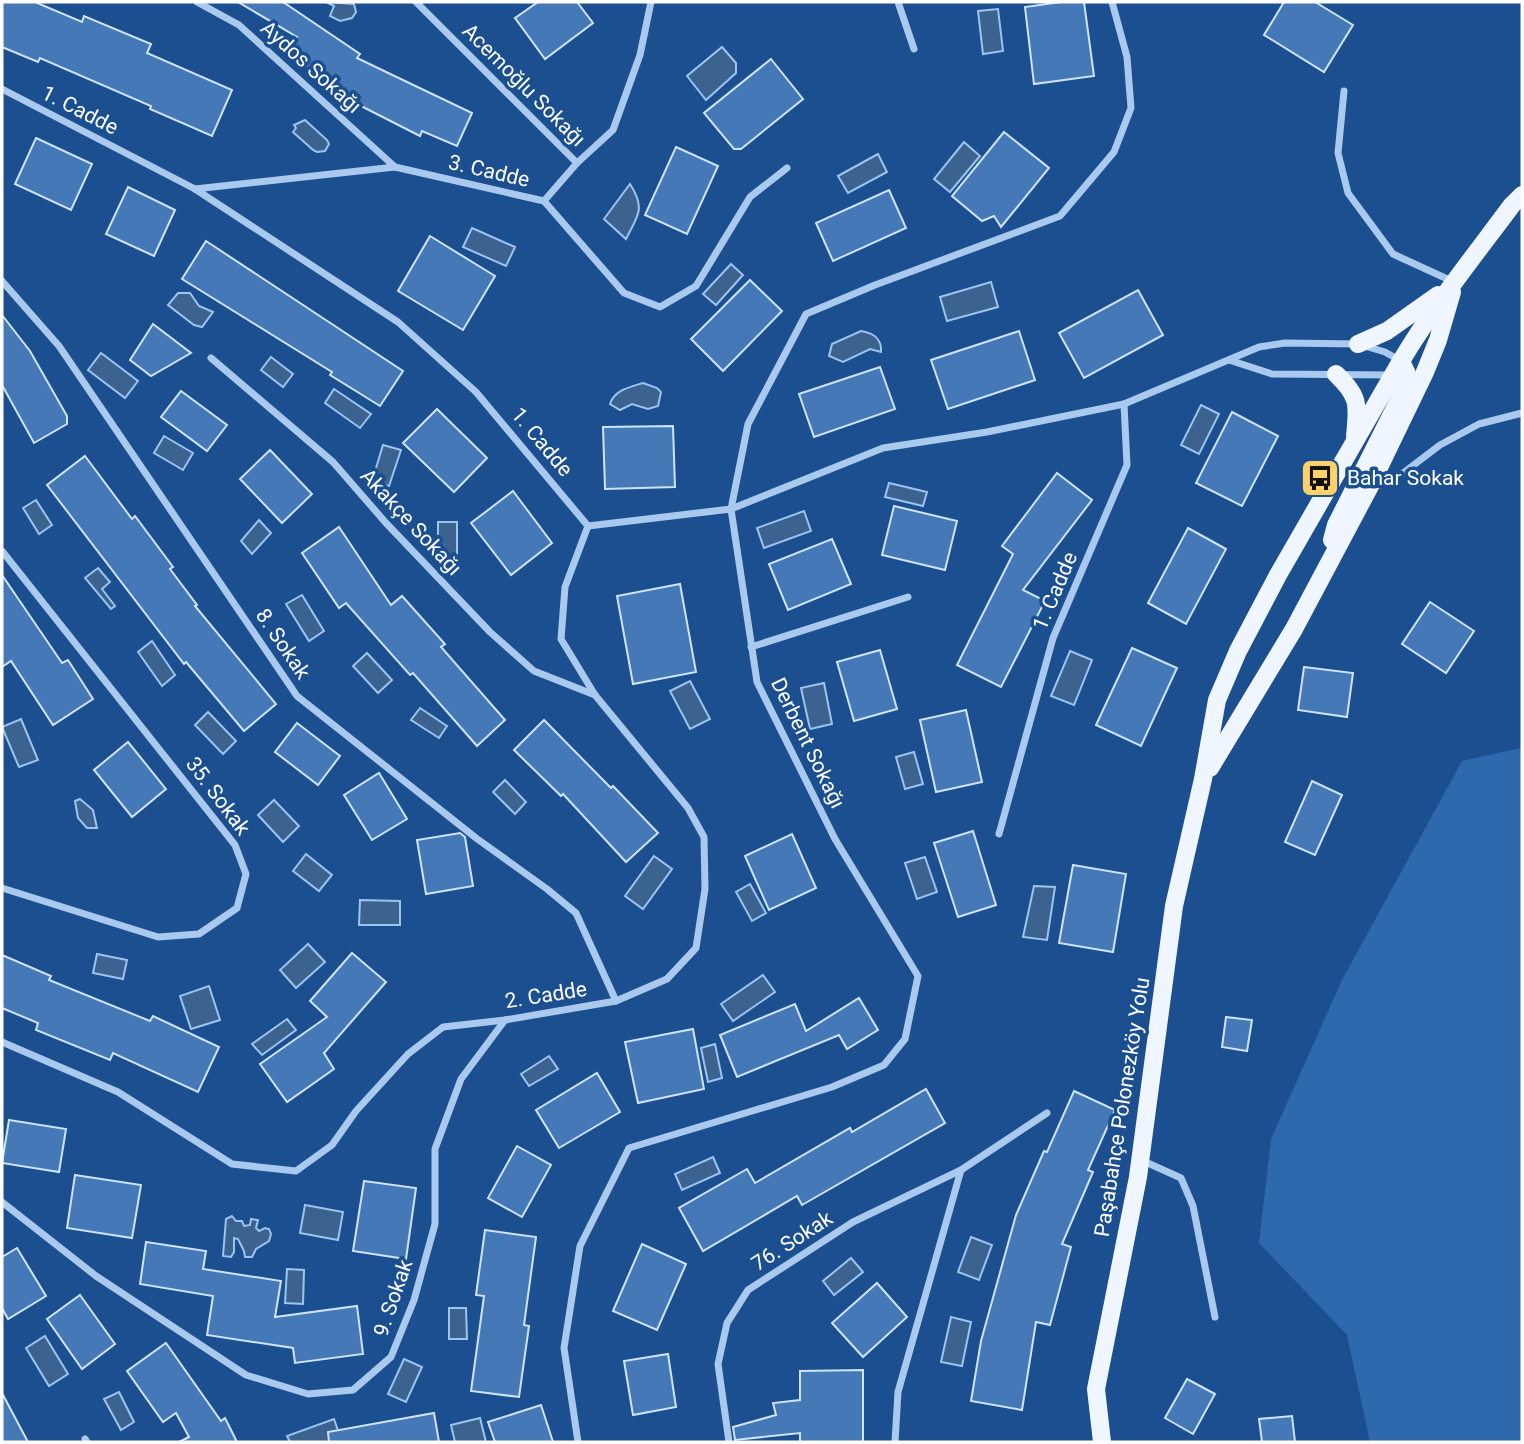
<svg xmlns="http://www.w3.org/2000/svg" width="1524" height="1444" font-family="Roboto,sans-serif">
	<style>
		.green { fill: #2e69ad }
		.water { fill: #3c6290; stroke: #9cc4f0; stroke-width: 2 }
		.building { fill: #4478b7; stroke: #cfe3fa; stroke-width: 2 }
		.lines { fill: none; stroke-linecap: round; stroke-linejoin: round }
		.minor { stroke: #a9c9ee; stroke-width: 7 }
		.primary { stroke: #f0f6ff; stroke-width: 18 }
		.labels { text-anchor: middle; stroke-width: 7; stroke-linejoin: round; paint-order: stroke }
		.street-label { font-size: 21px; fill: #fff; stroke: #1b4f8f }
		.poi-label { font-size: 21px; fill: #fff; stroke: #1b4f8f; text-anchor: start }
	</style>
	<rect width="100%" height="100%" fill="#1b4f8f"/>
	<path class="green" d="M1521,748L1522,1442H1370L1347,1335L1259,1243L1271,1139L1342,980L1462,761Z"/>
	<g class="water">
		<path d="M326,2L354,4L356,12L352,18L340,21L330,16L334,6Z"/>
		<path d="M998,9L1003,51L983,54L978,11Z"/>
		<path d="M722,47L736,63V73L706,100L687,76Z"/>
		<path d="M305,120L327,140L329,144L325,151L317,152L313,150L293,132L296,128L294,125Z"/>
		<path d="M964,142L980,156L950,192L934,179Z"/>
		<path d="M878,154L887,172L848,193L838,176Z"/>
		<path d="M630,184C646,209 638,215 626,239L604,219Z"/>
		<path d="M472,228L515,247L506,266L463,247Z"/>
		<path d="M731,264L743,275L716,305L703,294Z"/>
		<path d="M991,282L998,307L947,321L940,297Z"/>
		<path d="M178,293H190L199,306L213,312L202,327L194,325L168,305Z"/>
		<path d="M861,331C873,333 882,338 881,352L870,349L843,362L829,356L832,344Z"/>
		<path d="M101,353L138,381L125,398L88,370Z"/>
		<path d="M271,357L293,374L283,387L261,370Z"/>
		<path d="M643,383L657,388L661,392L658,406L648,409L632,404L620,410L610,404C614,390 630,387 643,383Z"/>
		<path d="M334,389L371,414L360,428L325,403Z"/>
		<path d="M1201,405L1219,414L1199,454L1181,445Z"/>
		<path d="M164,436L193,453L183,470L154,453Z"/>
		<path d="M383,445L401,450L389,486L372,481Z"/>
		<path d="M889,483L927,492L923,506L885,497Z"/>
		<path d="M36,500L52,525L39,534L23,508Z"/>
		<path d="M804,511L811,531L764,548L757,528Z"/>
		<path d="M259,520L271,533L252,554L241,541Z"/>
		<rect x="438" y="522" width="19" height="35"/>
		<path d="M98,568L110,582L102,589L115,606L111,609L85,578Z"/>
		<path d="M302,595L324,631L309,641L286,604Z"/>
		<path d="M152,641L175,675L162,686L138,652Z"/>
		<path d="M1070,651L1092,660L1074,705L1051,696Z"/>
		<path d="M367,653L392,680L378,693L353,666Z"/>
		<path d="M690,681L710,719L690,729L670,691Z"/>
		<path d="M824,683L832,724L810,729L801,688Z"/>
		<path d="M420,708L447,726L439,738L411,720Z"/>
		<path d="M208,712L236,741L223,754L195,725Z"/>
		<path d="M21,719L38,760L19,767L2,727Z"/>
		<path d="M914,752L923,784L905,789L896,757Z"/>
		<path d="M505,780L526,802L515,814L493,792Z"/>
		<path d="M80,799L93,810L97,828H87L78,818L75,801Z"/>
		<path d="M274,800L299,826L283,842L258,815Z"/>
		<path d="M306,854L332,875L319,891L293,871Z"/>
		<path d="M654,856L672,869L643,909L625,896Z"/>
		<path d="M925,857L937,892L917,899L905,863Z"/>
		<path d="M750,884L766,913L752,921L736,892Z"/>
		<path d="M1034,886L1055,887L1047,940L1023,937Z"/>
		<path d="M360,900L400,901V925H359Z"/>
		<path d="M308,944L325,962L296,988L280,970Z"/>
		<path d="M97,954L127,960L123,979L93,973Z"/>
		<path d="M763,975L775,992L733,1021L721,1004Z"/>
		<path d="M209,986L220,1020L191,1029L180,996Z"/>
		<path d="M287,1019L296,1030L262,1055L252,1044Z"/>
		<path d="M715,1044L722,1078L708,1082L701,1048Z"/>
		<path d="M549,1056L558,1069L529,1086L521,1074Z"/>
		<path d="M713,1157L720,1173L682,1190L675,1174Z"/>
		<path d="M305,1205L343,1212L338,1240L300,1233Z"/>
		<path d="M232,1216L236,1221H242L244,1226L250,1225L251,1219L258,1220L256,1228L259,1231L265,1228L269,1229L271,1234L269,1241L256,1249L252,1257H245L244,1251L238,1239L234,1238V1252L231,1257L223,1256L226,1219Z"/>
		<path d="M971,1237L992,1245L979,1280L958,1272Z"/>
		<path d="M851,1258L863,1272L834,1295L823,1281Z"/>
		<path d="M287,1269L304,1270L303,1304L285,1303Z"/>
		<path d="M449,1308H466L467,1339H449Z"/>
		<path d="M951,1317L971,1322L962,1366L941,1362Z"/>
		<path d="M45,1336L68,1374L49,1386L26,1348Z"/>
		<path d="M404,1359L422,1367L406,1402L388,1394Z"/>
		<path d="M119,1392L134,1422L121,1430L104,1399Z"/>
		<path d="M480,1418L486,1442H455L451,1425Z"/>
		<path d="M334,1419L341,1439L332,1442H290L287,1436Z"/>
	</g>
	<g class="building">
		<path d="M2,2H35L82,22L84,16L151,44L147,53L232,90L212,136L150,109L151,106L40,58L38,62L2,47Z"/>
		<path d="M238,2H283L360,54L357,58L472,113L457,146L422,131L420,136L361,106L362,104L286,52L297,37Z"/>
		<path d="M538,2H577L593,23L545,59L515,18Z"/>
		<path d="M1061,2H1084L1094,76L1034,84L1025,7Z"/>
		<path d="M1284,2H1315L1353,25L1324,72L1264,35Z"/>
		<path d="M771,59L803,99L741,149H734L704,113Z"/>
		<path d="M1004,132L1049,168L1001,227L994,216L982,221L952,196Z"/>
		<path d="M36,138L92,164L71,210L15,184Z"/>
		<path d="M676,147L718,166L687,234L645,215Z"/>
		<path d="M128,187L175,210L154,256L106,234Z"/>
		<path d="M889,190L906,228L833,261L816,223Z"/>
		<path d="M430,236L495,276L463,330L398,291Z"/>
		<path d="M206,241L403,371L380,406L330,375L332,372L182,279Z"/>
		<path d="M750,280L782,311L723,371L691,339Z"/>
		<path d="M1138,290L1163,335L1084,378L1059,333Z"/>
		<path d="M2,315L30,351L67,416V424L34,443L2,385Z"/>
		<path d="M153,324L191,353L151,376L130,360Z"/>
		<path d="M1019,331L1035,380L948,409L931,360Z"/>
		<path d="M880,367L895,409L814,437L799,394Z"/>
		<path d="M181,391L227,425L207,451L161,417Z"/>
		<path d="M437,409L487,458L454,492L403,443Z"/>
		<path d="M1232,412L1278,436L1242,506L1196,483Z"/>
		<path d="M673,426L675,487L605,489L603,427Z"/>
		<path d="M270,450L312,494L282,523L240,479Z"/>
		<path d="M85,456L132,519L135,516L173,567L170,569L197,605L195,606L276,704L244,731L186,662L184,664L47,485Z"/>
		<path d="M1057,473L1092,500L1023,590L1045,601L1001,687L957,665L1013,554L1002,546Z"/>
		<path d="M513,491L552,543L511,575L471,523Z"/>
		<path d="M894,506L957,521L945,570L882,555Z"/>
		<path d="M339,527L391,605L402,596L445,644L441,647L505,720L477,746L413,673L410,675L346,603L339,608L302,553Z"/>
		<path d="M1188,528L1226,549L1186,624L1148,603Z"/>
		<path d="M832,539L851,584L788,610L769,564Z"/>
		<path d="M2,575L62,663L68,660L93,699L53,725L11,661L2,667Z"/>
		<path d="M680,584L696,672L633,684L617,596Z"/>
		<path d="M1430,602L1474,631L1446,673L1402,644Z"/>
		<path d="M1132,648L1177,668L1141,746L1096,725Z"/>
		<path d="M880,650L897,709L854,721L837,662Z"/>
		<path d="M1304,667L1353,673L1347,717L1298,710Z"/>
		<path d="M966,710L982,782L936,792L920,720Z"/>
		<path d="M544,720L611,788L613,786L658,833L626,862L563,794L561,796L514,750Z"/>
		<path d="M297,723L340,756L318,785L275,752Z"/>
		<path d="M128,742L166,789L132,817L94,770Z"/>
		<path d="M379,773L407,819L372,840L344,795Z"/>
		<path d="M1312,781L1342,795L1315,855L1285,842Z"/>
		<path d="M973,831L996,905L958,917L934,843Z"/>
		<path d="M460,833L465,837L473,886L426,894L417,840Z"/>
		<path d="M792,834L816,888L769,910L745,856Z"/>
		<path d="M1073,865L1126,874L1113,952L1059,943Z"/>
		<path d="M352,953L386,982L324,1053L334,1069L287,1102L260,1064L327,1017L310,1001Z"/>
		<path d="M2,955L51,976L49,980L150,1021L153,1016L219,1047L198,1092L113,1053L110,1060L36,1030L38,1023L2,1008Z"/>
		<path d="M859,998L878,1030L847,1049L839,1035L737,1077L720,1035L795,1004L806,1031Z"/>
		<path d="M1226,1017L1252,1020L1247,1051L1222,1047Z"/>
		<path d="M693,1029L704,1089L638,1103L625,1042Z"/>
		<path d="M597,1073L620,1112L559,1148L536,1110Z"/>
		<path d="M926,1089L945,1123L802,1205L797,1196L703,1251L679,1208L747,1169L755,1183L850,1128L852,1132Z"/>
		<path d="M1074,1091L1115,1110L1088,1170L1093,1172L1062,1244L1071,1247L1050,1325L1036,1322L1022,1410L971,1401L981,1341L1016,1215L1044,1151L1047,1152Z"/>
		<path d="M9,1120L66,1129L59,1172L2,1163Z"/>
		<path d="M517,1146L551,1165L522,1217L488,1198Z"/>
		<path d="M75,1175L141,1185L132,1238L67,1228Z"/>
		<path d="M364,1181L416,1188L406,1259L353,1251Z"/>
		<path d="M485,1230L536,1237L524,1325L529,1326L519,1397L471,1391L484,1296L476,1295Z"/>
		<path d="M146,1242L206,1251L203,1269L281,1281L275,1317L357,1306L363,1354L295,1363L293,1348L207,1335L213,1296L140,1284Z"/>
		<path d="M642,1244L686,1264L657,1330L613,1311Z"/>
		<path d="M17,1248L46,1296L8,1319L2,1308V1257Z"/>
		<path d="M877,1283L907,1317L863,1357L832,1323Z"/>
		<path d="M80,1295L115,1344L82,1369L47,1319Z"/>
		<path d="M166,1343L221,1421L225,1418L237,1442H179L189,1437L176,1413L163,1422L127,1371Z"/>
		<path d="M668,1354L676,1407L633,1415L624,1361Z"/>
		<path d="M863,1370V1442H800V1433L735,1440L733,1427L776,1415L773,1403L800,1400V1371Z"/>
		<path d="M1187,1379L1215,1394L1193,1434L1165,1418Z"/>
		<path d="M2,1393L28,1442H2Z"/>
		<path d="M541,1405L553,1442H495L488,1422Z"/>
		<path d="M434,1413L439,1442H329L328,1432Z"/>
		<path d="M1292,1416L1295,1442H1262L1259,1419Z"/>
	</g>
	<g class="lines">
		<g class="minor">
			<path d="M197,2L239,25L395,167"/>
			<path d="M416,2L577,163"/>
			<path d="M898,2L914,49"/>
			<path d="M2,89L195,189L398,322L476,392L588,526L731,509L883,448L987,432L1124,404L1259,347L1285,343L1358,344L1385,352L1401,361"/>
			<path d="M1344,91L1338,153L1348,193L1393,254L1454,282"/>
			<path d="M195,189L395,167L544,201L577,163L613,130L640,55L651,2"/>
			<path d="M544,201L624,293L660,307L696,286L750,197L787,168"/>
			<path d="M2,281L59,346L297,696L476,838L547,889L576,913L616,1001"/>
			<path d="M211,358L333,462L386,523L490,632L534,671L595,695"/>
			<path d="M1229,360L1272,374L1390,375"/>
			<path d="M1374,486L1390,483L1440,445L1479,424L1522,413"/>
			<path d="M2,551L235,845L246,874L237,908L199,934L158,937L2,888"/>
			<path d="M751,647L908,597"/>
			<path d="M999,834L1053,638L1127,465L1124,404"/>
			<path d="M2,1042L118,1092L232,1164L296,1171L332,1145L356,1111L408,1054L443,1027L505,1020L616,1001L667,979L696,948L705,889L704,837L688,808L595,695L561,639L565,587L588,526"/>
			<path d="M1141,1160L1181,1178L1193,1206L1215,1317"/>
			<path d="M2,1202L96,1276L246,1375L308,1394L353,1390L391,1357L414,1300L435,1224V1149L461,1079L505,1020"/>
			<path d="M85,1439L87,1442"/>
			<path d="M578,1442L564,1348L580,1246L629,1148L832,1087L884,1065L905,1039L918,976L835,839L757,682L731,509L748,424L806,314L875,285L1060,216L1114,152L1131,108L1127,57L1112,2"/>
			<path d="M729,1442L718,1364L727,1323L748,1290L853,1222L961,1170L1047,1113"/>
			<path d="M895,1442L898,1392L961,1170"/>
		</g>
		<g class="primary">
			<path d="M1358,344L1387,331L1438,295"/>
			<path d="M1336,374C1360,397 1358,405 1355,436"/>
			<path d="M1332,540L1336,525L1402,394L1407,374L1401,361"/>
			<path d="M1210,768L1294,629L1370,486L1425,372L1438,340L1452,292"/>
			<path d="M1102,1442L1096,1389L1138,1177L1174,906L1203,779L1217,700L1238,651L1278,575L1401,361C1434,306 1474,256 1512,205L1522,195"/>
		</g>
	</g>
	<defs>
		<g id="bus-square" transform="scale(2.0125)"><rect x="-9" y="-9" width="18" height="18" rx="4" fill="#ffd166" stroke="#1b4f8f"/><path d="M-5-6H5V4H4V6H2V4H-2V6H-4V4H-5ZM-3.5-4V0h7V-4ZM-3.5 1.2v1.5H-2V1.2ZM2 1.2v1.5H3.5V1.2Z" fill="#111"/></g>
	</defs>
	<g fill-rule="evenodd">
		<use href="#bus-square" x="1320" y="478"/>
	</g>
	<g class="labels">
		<g class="street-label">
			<text transform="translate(311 67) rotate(42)" y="7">Aydos Sokağı</text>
			<text transform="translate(524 85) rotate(45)" y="7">Acemoğlu Sokağı</text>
			<text transform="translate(80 110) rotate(27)" y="7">1. Cadde</text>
			<text transform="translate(489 171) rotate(13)" y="7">3. Cadde</text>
			<text transform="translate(542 442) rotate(50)" y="7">1. Cadde</text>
			<text transform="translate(411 522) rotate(47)" y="7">Akakçe Sokağı</text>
			<text transform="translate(1055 591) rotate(-67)" y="7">1. Cadde</text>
			<text transform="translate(283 644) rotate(56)" y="7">8. Sokak</text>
			<text transform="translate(808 743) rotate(64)" y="7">Derbent Sokağı</text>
			<text transform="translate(218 796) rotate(53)" y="7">35. Sokak</text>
			<text transform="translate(546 995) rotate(-9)" y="7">2. Cadde</text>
			<text transform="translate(1122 1107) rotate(-81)" y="7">Paşabahçe Polonezköy Yolu</text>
			<text transform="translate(792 1241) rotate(-33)" y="7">76. Sokak</text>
			<text transform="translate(393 1298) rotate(-71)" y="7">9. Sokak</text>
		</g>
		<g class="poi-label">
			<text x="1347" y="485">Bahar Sokak</text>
		</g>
	</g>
	<rect width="1524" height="1444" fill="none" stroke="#ffffff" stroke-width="7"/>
</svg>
